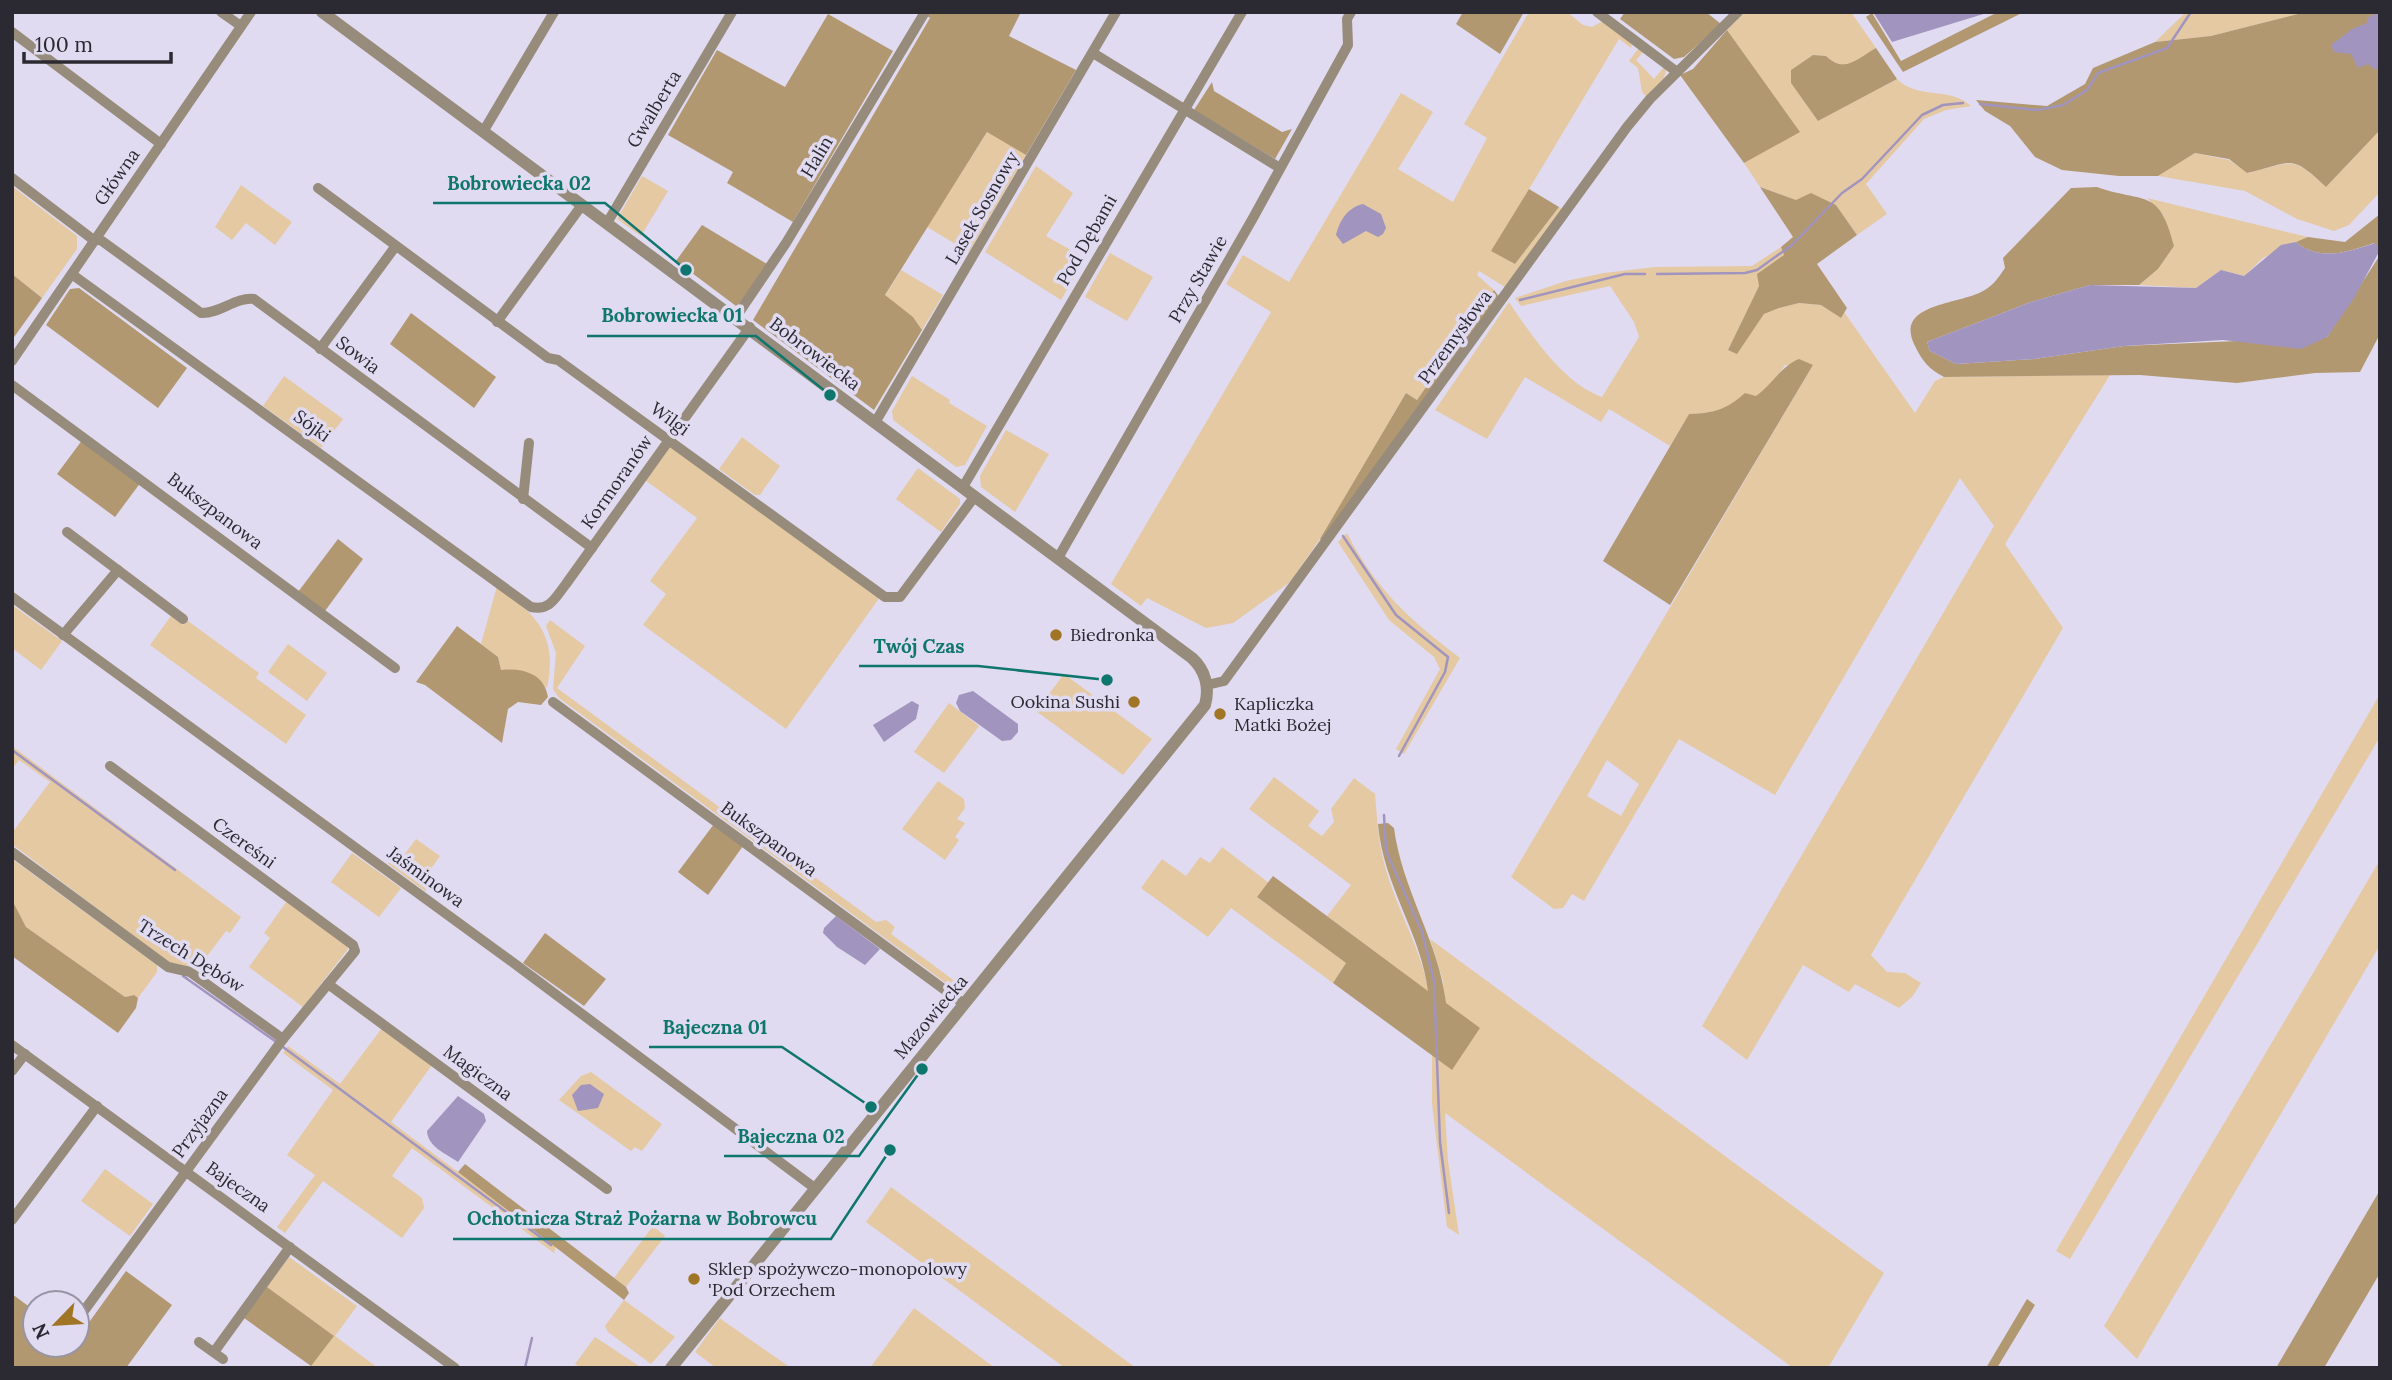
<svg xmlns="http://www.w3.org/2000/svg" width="2392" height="1380" font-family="Lora,serif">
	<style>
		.green { fill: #e4c9a2; fill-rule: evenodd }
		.forest { fill: #b29871 }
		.water { fill: #a194be }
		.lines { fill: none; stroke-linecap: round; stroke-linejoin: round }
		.stream { stroke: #a194be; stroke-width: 2.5 }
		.minor { stroke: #978c7b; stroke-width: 10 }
		.tertiary { stroke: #978c7b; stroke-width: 12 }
		.poi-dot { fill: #a17526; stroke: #e1dbf1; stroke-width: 2.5 }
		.labels { text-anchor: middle; stroke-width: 7; stroke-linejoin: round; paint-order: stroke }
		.street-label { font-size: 18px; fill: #2b2931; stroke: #e1dbf1 }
		.poi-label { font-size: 18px; fill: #2b2931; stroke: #e1dbf1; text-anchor: start }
		.leader { fill: none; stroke: #0f766e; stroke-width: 2.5 }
		.callout-dot { fill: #0f766e; stroke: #e1dbf1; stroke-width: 2.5 }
		.callout-label { font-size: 19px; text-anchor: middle; font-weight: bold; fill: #0f766e; stroke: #e1dbf1; stroke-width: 7; stroke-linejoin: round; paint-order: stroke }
	</style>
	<rect width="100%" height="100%" fill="#e1dbf1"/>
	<g class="green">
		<path d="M1529,12H1567L1583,25L1592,27L1603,21L1632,42L1631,48L1619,39L1492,251L1515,264L1559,207L1563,210L1505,287L1479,271L1477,275L1494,290L1417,400L1406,393L1320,539L1290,582L1233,623L1206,628L1147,598L1141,606L1111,584L1271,312L1226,284L1243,255L1289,282L1401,93L1433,112L1398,169L1453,202L1487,138L1464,124Z"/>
		<path d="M1745,12H1851L1876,48C1856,59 1845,74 1826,56L1813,55L1791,70V83L1818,121L1897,79C1917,100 1950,86 1971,106L1946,110L1924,119L1866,184L1887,214L1857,235L1836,205L1796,200L1760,187L1744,163L1799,131L1727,30Z"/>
		<path d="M2186,12H2306L2211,36L2155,42Z"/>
		<path d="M1638,49L1644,51L1636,60L1654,79L1665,66L1666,70L1664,78L1647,97L1642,92L1638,68L1629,61Z"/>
		<path d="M2380,130V192L2349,225L2334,231L2297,219L2245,191L2158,176L2195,153L2229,160L2248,173C2292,163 2290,153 2326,187Z"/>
		<path d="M988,131L1026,155L969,252L927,227Z"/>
		<path d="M1036,166L1073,193L1046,236L1085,258L1061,300L985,252Z"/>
		<path d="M642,176L668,191L641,236L617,219Z"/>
		<path d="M241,185L292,222L275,245L246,223L232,240L215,227Z"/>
		<path d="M12,186L77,236V249L42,298L12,274Z"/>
		<path d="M2147,198L2308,237L2306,250L2296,242L2263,258L2244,276L2221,270L2196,288L2139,285L2158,269L2174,246L2163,214Z"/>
		<path d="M1781,247L1784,255L1759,286L1728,350L1737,353L1764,314L1779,308L1799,303L1821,305L1841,318L1844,312L1915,413L1935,381L1944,377L2110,375L2005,544L2063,628L1871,955L1887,972L1905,973L1921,983L1912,997L1899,1008L1855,984L1849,992L1803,965L1747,1060L1702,1026L1994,526L1960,478L1775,795L1679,739L1584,901L1572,894L1563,908L1554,909L1511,877L1813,365H1785L1772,384L1756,396L1745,394C1726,410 1714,413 1689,414L1670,446L1609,409L1601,422L1525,377L1487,439L1435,410L1509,302C1531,335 1564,384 1602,397L1639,337L1634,322L1610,286L1521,306L1515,298L1566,281L1604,273L1655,267L1752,266ZM1607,760L1639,784L1621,816L1587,796Z"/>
		<path d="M1110,253L1153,277L1127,321L1085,297Z"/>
		<path d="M901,270L943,295L922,330L913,317L885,296Z"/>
		<path d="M284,376L343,419L321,448L263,406Z"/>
		<path d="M912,376L950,400L949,403L987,426L965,465L956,467L893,420L892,411Z"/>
		<path d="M1006,430L1049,454L1015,512L981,487L980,476Z"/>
		<path d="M742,437L780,466L760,495H755L719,469Z"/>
		<path d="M671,444L880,597L786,729L643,625L666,594L650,581L697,518L645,480Z"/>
		<path d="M918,468L960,499V504L941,532L896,499Z"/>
		<path d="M1347,533C1376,590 1410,620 1460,658L1404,754L1396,749L1440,669L1434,657L1389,620L1338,542Z"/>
		<path d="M497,586C537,615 558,635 547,688C534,674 520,668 501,670L498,657L481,644Z"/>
		<path d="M12,605L62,641L41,670L12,648Z"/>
		<path d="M171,616L184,625L188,621L259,673L256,678L306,715L286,744L150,645Z"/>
		<path d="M550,620L585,646L557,688L876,922L886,920L895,927L891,934L967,990L962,995L559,698L553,689L556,653L546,626Z"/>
		<path d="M288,644L327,673L307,701L268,672Z"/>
		<path d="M1064,674L1152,739L1123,775L1036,711Z"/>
		<path d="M2380,694V737L2070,1259L2056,1251Z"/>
		<path d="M949,703L979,726L944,773L914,752Z"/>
		<path d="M12,746L241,917L230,933L226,931L195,972L169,963L12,844V833L50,782L19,760L12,769Z"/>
		<path d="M1274,777L1319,811L1308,826L1322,836L1334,822L1331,809L1354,778L1375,794C1377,815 1378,838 1383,859C1394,905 1420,945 1429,992L1327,916L1351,885L1249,809Z"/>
		<path d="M938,781L964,799L965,808L957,819L965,823L955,837L959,840L945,860L902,829Z"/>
		<path d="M416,839L440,856L425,877L426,892L387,863L399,862Z"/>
		<path d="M1222,847L1269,883L1258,898L1346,963L1333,983L1231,908L1208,937L1141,888L1162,859L1186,876L1200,857L1210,863Z"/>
		<path d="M352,853L401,888L379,917L331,882Z"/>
		<path d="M12,859L157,965V972L138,998L133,995L125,997L26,927L12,900Z"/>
		<path d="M2380,860V945L2137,1359L2104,1326Z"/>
		<path d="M287,901L344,941L348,949L303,1007L249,967L270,938L264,933Z"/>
		<path d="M1430,939L1884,1273L1828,1368H1793L1445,1113L1448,1161L1459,1235L1447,1227L1432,1104V1054L1452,1070L1443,981Z"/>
		<path d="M382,1028L432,1065L391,1122L556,1245L554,1253L412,1148L392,1176L422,1198L424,1208L402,1238L323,1181L285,1233L277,1227L315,1175L287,1155L333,1090L283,1053L288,1046L340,1084Z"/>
		<path d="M591,1072L662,1124L642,1151L635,1147L631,1151L559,1100L581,1076Z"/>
		<path d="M105,1169L153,1204L130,1236L81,1201Z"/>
		<path d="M891,1187L1136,1368H1065L866,1222Z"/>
		<path d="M653,1226L665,1236L626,1287L614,1278Z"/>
		<path d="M289,1257L357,1306L335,1336L378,1368H309L334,1336L267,1287Z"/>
		<path d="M624,1300L675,1337L651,1364L608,1332L605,1326Z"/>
		<path d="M914,1308L995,1368H870Z"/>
		<path d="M720,1318L725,1322L791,1368H716L695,1352Z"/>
		<path d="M595,1337L642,1368H581L575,1364Z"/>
	</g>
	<g class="forest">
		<path d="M921,12H1021L1009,36L1076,70L1026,155L987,132L885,295L913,317L922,330L874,410L753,320L930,18Z"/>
		<path d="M1463,12H1524L1500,54L1456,24Z"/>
		<path d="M1625,12H1706L1721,24L1684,57L1674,59L1620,19Z"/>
		<path d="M1998,12H2024L1903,72L1866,17L1872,13L1901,61Z"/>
		<path d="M2306,12H2380V130L2326,187C2289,152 2293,163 2247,173L2229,159L2195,153L2158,176H2119L2062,170L2035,157L2010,126L1985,111L1976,100L2047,106L2085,84L2093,68L2155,42L2211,36Z"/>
		<path d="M828,14L893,51L793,222L727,183L733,172L668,135L717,50L785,87Z"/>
		<path d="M1727,30L1800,132L1744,163L1680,75L1693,69Z"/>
		<path d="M1876,48L1897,79L1818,121L1791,83V70L1813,55L1826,56C1845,74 1856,59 1876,48Z"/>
		<path d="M1212,82L1214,91L1282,132L1292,129L1275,159L1194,110Z"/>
		<path d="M1760,187L1796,200L1811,193L1836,205L1857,235L1817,264L1847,308L1841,318L1821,305L1799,303L1779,308L1764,314L1737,354L1728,350L1759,286L1757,274L1784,255L1781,247L1793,237Z"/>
		<path d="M2097,187C2144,204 2159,186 2174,246L2158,269L2139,285H2090L2031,302L1927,342L1930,351L1956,364L2034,359L2124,346L2327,337L2380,255V334L2360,372L2315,373L2237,383L2140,375L1944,377C1929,369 1922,361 1915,346C1893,303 1959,305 1983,291C1994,285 1998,278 2005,268L2003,258L2071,188Z"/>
		<path d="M1529,189L1559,207L1515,264L1491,251Z"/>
		<path d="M2380,214V250L2374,243C2348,252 2320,262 2296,242L2308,237L2345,242Z"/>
		<path d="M702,225L767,264L747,297L736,306L676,261Z"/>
		<path d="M12,274L42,298L12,340Z"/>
		<path d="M79,288L187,368L158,408L46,325L70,289Z"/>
		<path d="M1494,290L1500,298L1324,542L1320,539L1406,393L1417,400Z"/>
		<path d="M411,313L496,377L474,408L390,344Z"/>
		<path d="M1799,359L1813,365L1670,605L1603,561L1689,414C1714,413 1726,410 1745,393L1756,396C1773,384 1781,366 1799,359Z"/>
		<path d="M83,439L141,482L115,517L57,474Z"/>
		<path d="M338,539L363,559L325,611L298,592Z"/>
		<path d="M457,626L498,657L501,670C522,668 544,673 548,697L541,705L518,702L508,709L502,743L425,685L416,682Z"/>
		<path d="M1388,823L1394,828C1402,890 1439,942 1446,1003L1480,1028L1452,1070L1333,983L1346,963L1257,897L1273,876L1428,991C1421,933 1383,885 1378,824Z"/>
		<path d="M714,824L743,846L708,895L678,872Z"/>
		<path d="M12,900L26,927L125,997L134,995L138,998L136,1008L118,1033L12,956Z"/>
		<path d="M545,933L606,979L584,1006L523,963Z"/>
		<path d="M465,1164L626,1287L629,1293L624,1300L458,1172Z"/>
		<path d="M2380,1190V1273L2324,1368H2276Z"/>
		<path d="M126,1271L172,1305L126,1368L12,1367V1294L35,1311V1345H77V1339Z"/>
		<path d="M267,1287L334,1336L311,1366L244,1318Z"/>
		<path d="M2027,1299L2035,1305L1997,1368H1986Z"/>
	</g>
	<g class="water">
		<path d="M1873,12H1990L1892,42Z"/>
		<path d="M2380,12V69H2374L2368,64L2358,68L2351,54L2334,52L2331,45L2352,29L2367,23V18Z"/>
		<path d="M1363,204L1381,214L1386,228L1383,234L1378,237L1366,231L1343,244L1336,235C1340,220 1347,208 1363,204Z"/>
		<path d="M2296,242C2320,262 2348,252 2375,243L2380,250L2354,298L2327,337L2301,349L2223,340L2124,346L2034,359L1956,364L1930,351L1927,342L2031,302L2090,285L2196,288L2221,270L2244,276L2281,245Z"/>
		<path d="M973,691L1018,724V732L1011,740L1002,741L960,711L956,703L959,695Z"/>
		<path d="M912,701L919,705L916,719L884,742L873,725Z"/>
		<path d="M836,916L880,949L865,965L837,947L823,933L824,928Z"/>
		<path d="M590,1084L604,1094L598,1108L578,1111L572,1095L581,1085Z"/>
		<path d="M458,1096L484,1114L486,1121L458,1162C445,1153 428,1147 427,1131Z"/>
	</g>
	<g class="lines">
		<g class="stream">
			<path d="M1980,104L2037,110L2063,105L2087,90L2098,73L2167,48L2191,12"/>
			<path d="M1657,274L1745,273L1757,270L1792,245L1842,193L1862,179L1922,115L1943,105L1963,103"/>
			<path d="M1520,300L1625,274H1645"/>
			<path d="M1343,536L1396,615L1448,657L1445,672L1399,756"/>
			<path d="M12,750L175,870"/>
			<path d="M1384,815L1386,851L1422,932L1434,981L1440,1142L1449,1213"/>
			<path d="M183,976L275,1041"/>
			<path d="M283,1047L551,1245"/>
			<path d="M525,1368L532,1338"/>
		</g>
		<g class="minor">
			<path d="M221,12L241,26"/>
			<path d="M1597,12L1677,72"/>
			<path d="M12,32L161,144"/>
			<path d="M1093,53L1280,168"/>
			<path d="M483,132L554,12"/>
			<path d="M12,178L91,238L102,241L201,313C220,314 235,297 254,299L592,548"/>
			<path d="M318,188L548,358L558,360L885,597H900L975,496"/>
			<path d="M607,223L732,12"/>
			<path d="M73,275L531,607C550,611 555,598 566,584L750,327"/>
			<path d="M736,317L786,243L925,12"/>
			<path d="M497,322L582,205"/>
			<path d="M320,349L395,247"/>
			<path d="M12,361L251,12"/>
			<path d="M12,385L395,668"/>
			<path d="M876,421L1116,12"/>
			<path d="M963,487L1242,12"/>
			<path d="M523,499L529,443"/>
			<path d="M67,532L183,619"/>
			<path d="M1058,558L1253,218L1348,45L1347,19L1351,12"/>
			<path d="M12,597L515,964L816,1189"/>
			<path d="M63,635L118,570"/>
			<path d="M1207,685L1224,681L1235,666L1627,127L1650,99L1738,12"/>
			<path d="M553,702L964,1004"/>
			<path d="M12,852L168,967L190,972L283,1039"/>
			<path d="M328,984L607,1189"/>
			<path d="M12,1045L455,1368"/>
			<path d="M12,1071L25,1054"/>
			<path d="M12,1220L97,1106"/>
			<path d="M78,1319L283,1039L355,951L353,945L110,766"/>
			<path d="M199,1342L223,1359"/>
			<path d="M214,1352L290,1247"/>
		</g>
		<path class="tertiary" d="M322,12L1192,658C1205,670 1210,687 1205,705L671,1368"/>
	</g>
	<g class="poi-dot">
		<circle cx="1056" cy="635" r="7"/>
		<circle cx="1134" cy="702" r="7"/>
		<circle cx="1220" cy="714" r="7"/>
		<circle cx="694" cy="1279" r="7"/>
	</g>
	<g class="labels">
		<g class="street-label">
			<text transform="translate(654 109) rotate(-59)" y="6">Gwalberta</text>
			<text transform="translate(817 157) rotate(-59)" y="6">Halin</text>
			<text transform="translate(117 177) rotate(-55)" y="6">Główna</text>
			<text transform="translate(982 208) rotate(-60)" y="6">Lasek Sosnowy</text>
			<text transform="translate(1087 240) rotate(-60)" y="6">Pod Dębami</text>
			<text transform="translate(1198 279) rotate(-60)" y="6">Przy Stawie</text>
			<text transform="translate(1455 337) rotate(-54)" y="6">Przemysłowa</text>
			<text transform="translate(815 354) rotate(37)" y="6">Bobrowiecka</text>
			<text transform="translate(358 355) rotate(37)" y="6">Sowia</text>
			<text transform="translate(670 419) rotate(36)" y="6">Wilgi</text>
			<text transform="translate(312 426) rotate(36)" y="6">Sójki</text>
			<text transform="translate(617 482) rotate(-55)" y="6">Kormoranów</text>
			<text transform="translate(215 511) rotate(37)" y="6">Bukszpanowa</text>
			<text transform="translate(769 839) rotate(36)" y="6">Bukszpanowa</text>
			<text transform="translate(244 843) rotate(36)" y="6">Czereśni</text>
			<text transform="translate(426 877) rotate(36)" y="6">Jaśminowa</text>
			<text transform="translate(191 956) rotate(32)" y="6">Trzech Dębów</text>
			<text transform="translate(931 1017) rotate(-50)" y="6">Mazowiecka</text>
			<text transform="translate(478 1073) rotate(36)" y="6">Magiczna</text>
			<text transform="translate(200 1123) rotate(-54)" y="6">Przyjazna</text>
			<text transform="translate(238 1187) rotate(35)" y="6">Bajeczna</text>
		</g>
		<g class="poi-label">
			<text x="1070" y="641">Biedronka</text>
			<text x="1120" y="708" text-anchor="end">Ookina Sushi</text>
			<text x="1234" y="710">Kapliczka<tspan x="1234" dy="21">Matki Bożej</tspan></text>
			<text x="708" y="1275">Sklep spożywczo-monopolowy<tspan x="708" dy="21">'Pod Orzechem</tspan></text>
		</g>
	</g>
	<path class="leader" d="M686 270L605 203H433M830 395L756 336H587M1107 680L978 666H859M871 1107L782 1047H649M922 1069L859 1156H724M890 1150L831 1239H453"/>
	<g class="callout-dot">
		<circle cx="686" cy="270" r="7"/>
		<circle cx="830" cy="395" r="7"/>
		<circle cx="1107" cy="680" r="7"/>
		<circle cx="871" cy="1107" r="7"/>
		<circle cx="922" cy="1069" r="7"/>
		<circle cx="890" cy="1150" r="7"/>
	</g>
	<g class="callout-label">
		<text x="519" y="190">Bobrowiecka 02</text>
		<text x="672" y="322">Bobrowiecka 01</text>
		<text x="919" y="653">Twój Czas</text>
		<text x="715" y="1034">Bajeczna 01</text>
		<text x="791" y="1143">Bajeczna 02</text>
		<text x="642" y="1225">Ochotnicza Straż Pożarna w Bobrowcu</text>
	</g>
	<rect width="2392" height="1380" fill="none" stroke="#2b2931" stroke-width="28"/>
	<g transform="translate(56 1324) rotate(245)"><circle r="33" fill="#e1dbf1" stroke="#9894a4" stroke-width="2"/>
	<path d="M0-5L12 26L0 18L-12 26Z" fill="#a17526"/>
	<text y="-10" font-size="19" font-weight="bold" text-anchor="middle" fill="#2b2931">N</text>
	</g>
	<path d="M24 52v10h147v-10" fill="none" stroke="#2b2931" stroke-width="3.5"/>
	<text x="35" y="52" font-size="21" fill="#2b2931" stroke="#e1dbf1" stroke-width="5" paint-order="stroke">100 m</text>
</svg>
